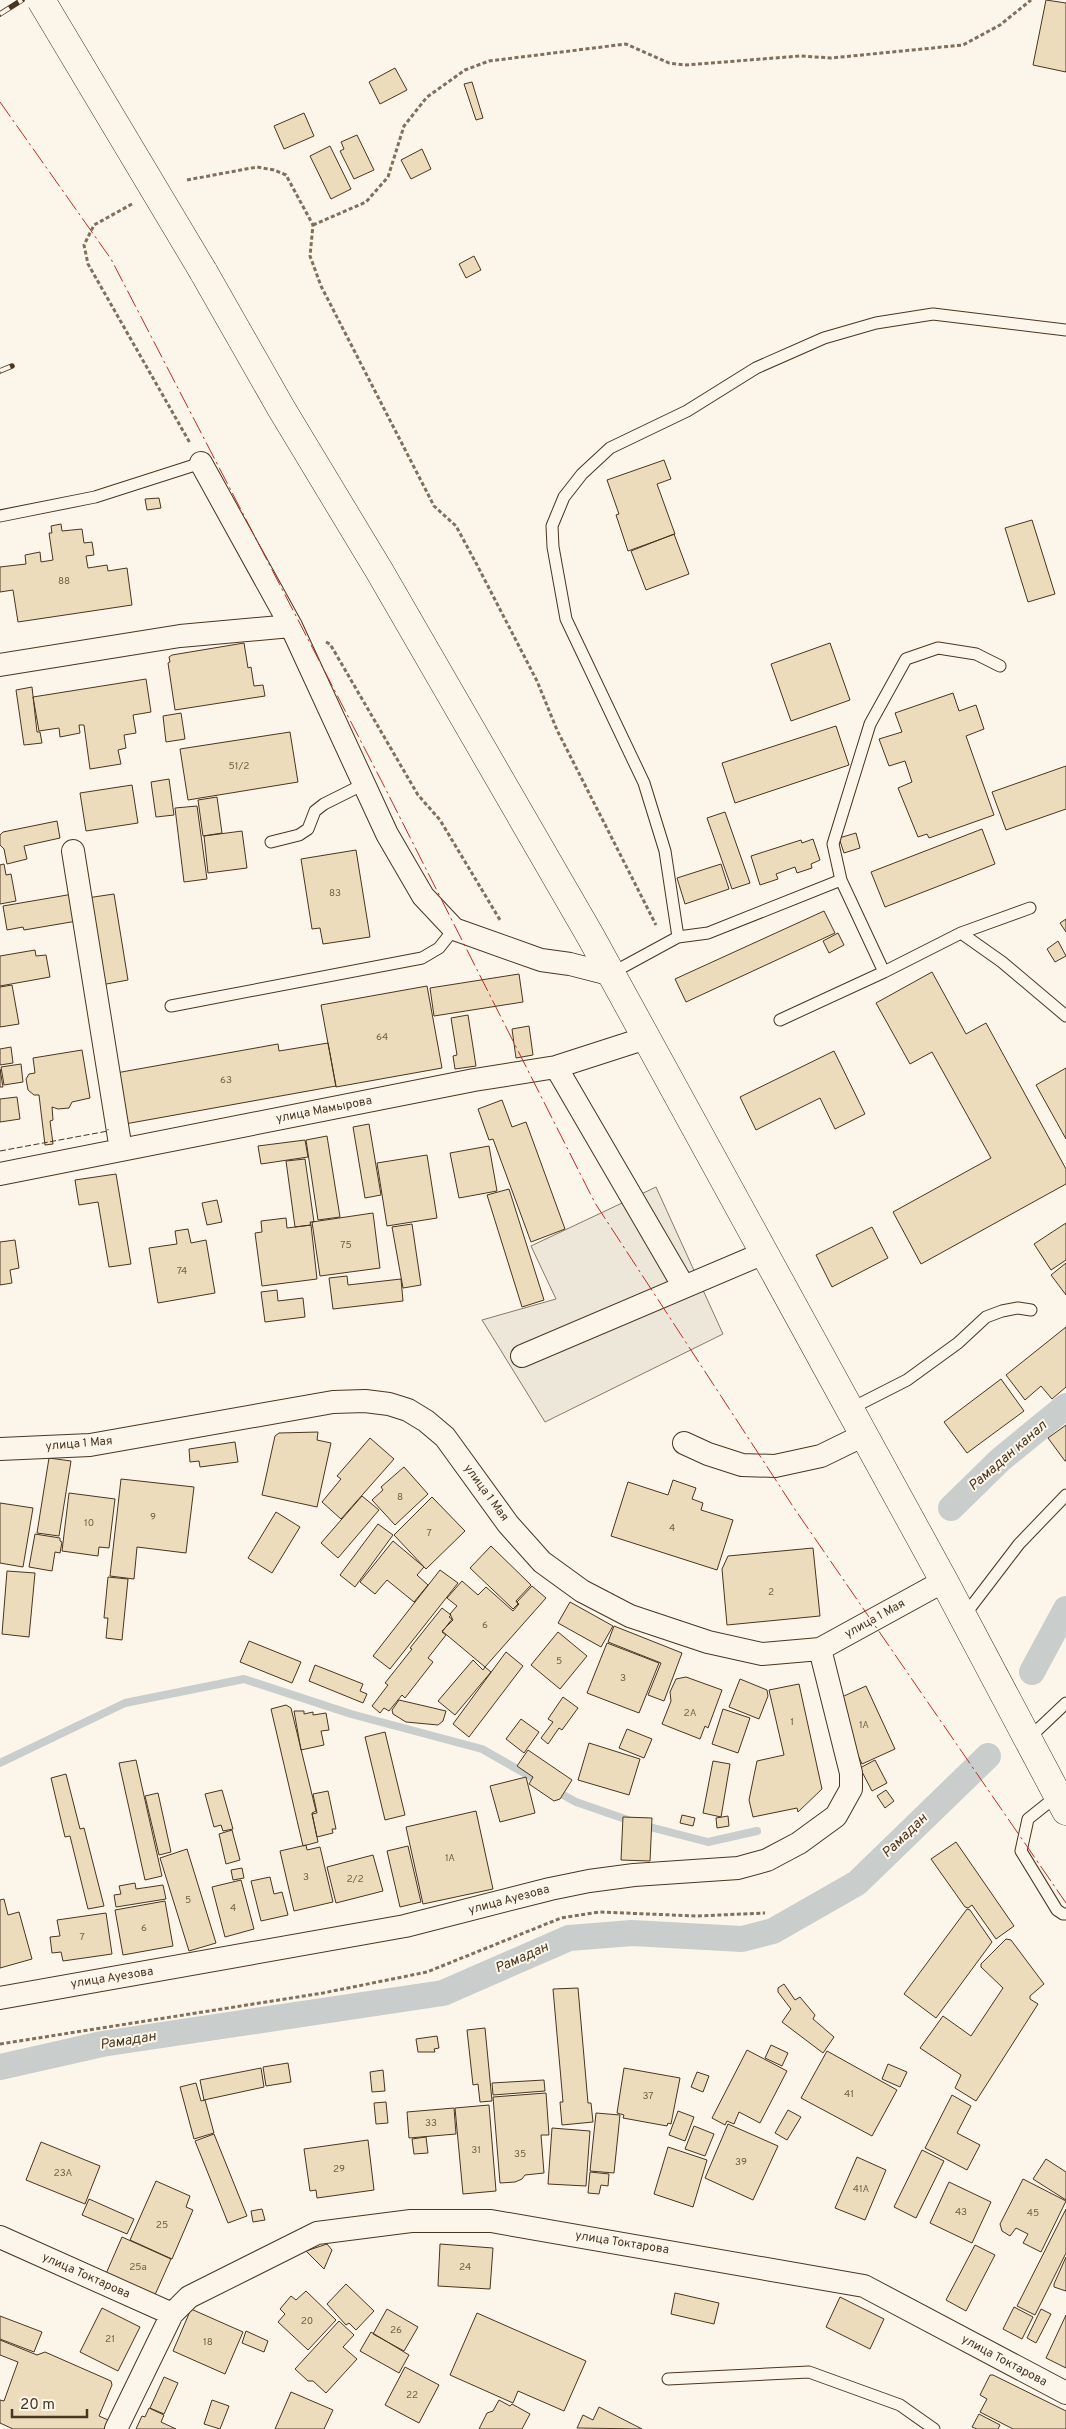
<svg xmlns="http://www.w3.org/2000/svg" width="1066" height="2429" viewBox="0 0 1066 2429" font-family="Overpass,sans-serif">
<rect width="100%" height="100%" fill="#fbf6e9"/>
<!-- parking -->
<path fill="#ede7d9" stroke="#887966" d="M656,1187L723,1334L545,1422L482,1320L556,1299L531,1246Z"/>
<g fill="none" stroke-linecap="round" stroke-linejoin="round">
<!-- stream -->
<path stroke="#c9cecd" stroke-width="8" d="M0,1763L125,1703L244,1679L351,1714L482,1749L540,1782
M554,1790L576,1802L631,1821
M642,1825L708,1842L757,1831"/>
<!-- canal -->
<path stroke="#c9cecd" stroke-width="26" d="M951,1508L1000,1460L1066,1406
M1032,1672L1066,1609
M0,2067L102,2044L443,1993L569,1938L632,1933L742,1939L773,1931L857,1883L988,1756"/>
</g>
<!-- building -->
<path fill="#ecdcbc" stroke="#4a3520" d="M1046,0L1066,3V72L1033,65Z
M395,68L407,90L380,104L369,82Z
M472,82L483,118L476,120L464,84Z
M304,113L314,136L284,149L274,126Z
M357,135L374,170L354,179L340,151L344,149L341,142Z
M330,146L351,189L331,199L310,156Z
M422,149L431,169L411,179L401,160Z
M474,256L481,270L466,278L459,264Z
M664,460L671,479L657,484L675,534L628,551L616,515L619,514L607,480Z
M159,498L161,508L147,510L145,499Z
M1032,520L1055,594L1028,602L1005,528Z
M61,524L62,531L82,529L84,543L92,542L94,555L86,556L88,568L107,565L108,571L127,568L132,605L18,622L13,590L0,592V567L26,564L25,555L40,552L41,562L53,560L49,533H52L51,526Z
M674,534L689,574L646,590L631,551Z
M244,643L248,668L251,667L254,686L263,685L265,696L175,710L168,663L170,662L169,657L172,655Z
M830,643L850,700L791,721L771,664Z
M146,679L151,712L133,715L136,733L124,735L126,748L118,750L121,764L90,769L84,725H79L80,733L60,737L59,728L39,731L33,697Z
M32,687L37,732H40L42,743L24,745L16,690Z
M953,693L959,711L976,705L984,729L966,736L994,815L929,838L927,834L918,837L898,788L912,782L905,761L889,766L879,739L902,732L895,713Z
M181,713L185,739L166,742L163,716Z
M836,726L849,765L735,803L722,763Z
M290,732L298,782L188,800L180,749Z
M1066,766V809L1006,830L992,792Z
M169,779L174,815L156,817L151,782Z
M132,785L138,823L86,831L80,793Z
M217,797L222,833L203,836L198,800Z
M197,806L207,879L184,882L175,808Z
M725,812L750,883L732,889L707,818Z
M57,821L60,838L24,846L27,859L7,864L4,849L0,845V835L3,832Z
M982,829L995,864L885,907L871,872Z
M242,831L247,868L208,873L204,836Z
M856,833L860,848L844,853L839,838Z
M813,839L820,860L811,864L812,868L797,873L795,867L776,874L778,879L760,885L751,856L801,840L802,843Z
M356,850L370,937L323,944L320,928L312,929L301,859Z
M4,864L6,875L11,874L16,901L0,904V865Z
M721,864L729,889L685,904L677,878Z
M73,894L77,921L24,930L23,927L7,930L3,906Z
M114,894L128,980L101,985L87,898Z
M824,911L835,933L686,1002L675,979Z
M1066,919V932L1060,923Z
M838,933L844,945L829,953L823,941Z
M1058,941L1066,956L1055,962L1047,949Z
M35,950L36,956L46,955L50,977L0,986V956Z
M932,972L966,1034L986,1023L1066,1169V1184L921,1264L893,1212L991,1158L932,1052L910,1064L876,1003Z
M519,974L523,1002L434,1016L430,988Z
M12,985L19,1024L0,1027V987Z
M427,986L442,1068L336,1087L321,1005Z
M468,1015L476,1066L455,1069L453,1056L457,1055L451,1018Z
M529,1026L533,1055L516,1058L512,1029Z
M328,1043L336,1086L125,1124L116,1073L278,1044L279,1051Z
M11,1047L13,1063L0,1065V1049Z
M82,1050L90,1098L72,1102L69,1108L58,1109L52,1107L53,1120L50,1121L53,1144L45,1145L39,1095H34L28,1090L26,1079L29,1074L35,1073L33,1058Z
M834,1051L865,1114L835,1129L820,1098L756,1130L740,1097Z
M21,1064L23,1082L4,1085L1,1067Z
M1066,1068V1139L1036,1085Z
M0,1069L3,1087H0Z
M17,1097L20,1119L0,1122V1099Z
M502,1100L512,1127L526,1122L565,1229L531,1242L493,1139L489,1140L478,1109Z
M369,1124L381,1195L365,1198L353,1127Z
M327,1136L340,1217L318,1220L306,1140Z
M305,1140L308,1157L261,1164L258,1146Z
M489,1146L497,1191L459,1198L450,1153Z
M427,1155L437,1218L387,1226L377,1163Z
M305,1159L314,1222H310L311,1225L295,1227L286,1161Z
M116,1174L131,1264L109,1267L98,1202L79,1205L75,1180Z
M509,1189L544,1300L522,1307L487,1195Z
M217,1200L222,1222L207,1225L202,1203Z
M373,1213L380,1268L320,1276L312,1222Z
M286,1218L287,1228L311,1225L317,1279L262,1286L255,1233L262,1232L261,1221Z
M1066,1223V1260L1051,1270L1034,1244Z
M412,1224L421,1285L403,1288L392,1227Z
M872,1227L888,1258L832,1287L816,1255Z
M188,1229L191,1243L206,1240L215,1293L158,1303L149,1248L177,1244L175,1231Z
M15,1240L19,1268L10,1270L12,1283L0,1285V1242Z
M1066,1263V1295L1051,1275Z
M347,1276L348,1285L401,1279L403,1301L333,1309L329,1278Z
M277,1290L278,1301L303,1298L305,1317L265,1322L261,1292Z
M1066,1327V1387L1052,1399L1041,1386L1025,1400L1006,1375Z
M1001,1379L1024,1411L967,1453L944,1422Z
M1066,1425V1461H1065L1048,1438Z
M318,1432L317,1440L331,1443L317,1507L262,1495L275,1436L279,1433Z
M370,1438L394,1459L341,1519L322,1502L341,1479L337,1476Z
M235,1442L238,1462L200,1467L199,1461L190,1462L189,1449Z
M49,1458L71,1461L59,1536L37,1533Z
M404,1467L428,1494L395,1525L372,1500L383,1490L381,1487Z
M121,1479L194,1487L186,1553L137,1547L134,1579L110,1576Z
M673,1480L696,1488L692,1499L703,1503L701,1510L733,1520L717,1570L611,1536L628,1482L668,1495Z
M69,1493L115,1499L109,1548L99,1547L98,1556L62,1551Z
M362,1496L379,1510L338,1558L321,1543Z
M432,1497L465,1531L426,1569L394,1535Z
M0,1503L33,1508L23,1567L0,1563Z
M276,1512L300,1527L272,1573L248,1558Z
M378,1524L393,1535L355,1587L340,1575Z
M35,1534L60,1538V1541L62,1542L60,1553L55,1552L52,1571L29,1567Z
M393,1541L424,1567L417,1575L428,1585L414,1602L387,1580L375,1594L360,1582Z
M491,1546L531,1585L516,1601L518,1604L513,1609L470,1568Z
M813,1548L820,1616L727,1625L722,1569L728,1556Z
M440,1570L458,1583L390,1669L373,1656Z
M7,1571L35,1573L29,1637L2,1634Z
M108,1577L128,1579L122,1640L106,1638L108,1618H104Z
M462,1581L478,1595L486,1587L513,1611L519,1604L517,1602L532,1586L546,1598L485,1667L442,1631L453,1620L450,1614L457,1606L447,1598Z
M570,1602L613,1626L601,1647L558,1623Z
M442,1608L451,1615L449,1617L452,1619L442,1632L446,1635L428,1658L433,1662L405,1698L402,1695L389,1711L384,1708L380,1713L372,1706L388,1685L385,1683L412,1649L410,1648Z
M614,1626L682,1653L664,1701L648,1695L661,1663L608,1642Z
M558,1632L587,1656L560,1689L531,1665Z
M249,1641L301,1662L292,1683L240,1662Z
M607,1643L659,1663L639,1713L587,1693Z
M506,1652L523,1666L469,1737L453,1724Z
M473,1660L483,1670L485,1667L491,1672L455,1715L438,1701Z
M315,1665L363,1684L360,1691L367,1694L363,1703L309,1681Z
M686,1677L722,1690L708,1728L705,1726L700,1739L662,1724L671,1701L670,1692L676,1679Z
M740,1679L767,1690L768,1696L759,1719L729,1707Z
M799,1684L822,1789L798,1812L797,1808L753,1817L749,1800L757,1761L784,1755L769,1690Z
M866,1686L895,1749L862,1764L833,1701Z
M563,1697L578,1708L562,1730L559,1728L548,1744L541,1738L553,1722L548,1719Z
M399,1700L446,1711L443,1721L438,1725L406,1722L393,1714L392,1710Z
M286,1705L291,1708L316,1811L312,1813L318,1842L303,1846L271,1709Z
M723,1709L750,1718L738,1753L712,1744Z
M294,1711H304V1714L313,1712V1715L326,1713L329,1730L321,1731L324,1745L301,1750Z
M521,1719L539,1732L524,1753L506,1739Z
M627,1729L652,1739L644,1758L619,1748Z
M385,1732L405,1815L385,1820L365,1737Z
M589,1743L640,1759L629,1795L578,1780Z
M528,1750L572,1780L560,1799L554,1801L529,1784L533,1777L517,1766Z
M136,1760L162,1876L145,1880L119,1763Z
M875,1760L887,1783L872,1791L860,1768Z
M713,1761L730,1764L721,1817L703,1813Z
M66,1774L80,1829L84,1828L104,1906L88,1909L70,1836L65,1837L51,1778Z
M526,1777L535,1813L500,1822L490,1786Z
M222,1790L233,1829L223,1831L221,1825L214,1827L205,1794Z
M886,1790L894,1801L885,1808L877,1796Z
M328,1791L336,1829H332L333,1833L317,1837L312,1814L317,1813L313,1794Z
M158,1793L171,1852L159,1855L145,1796Z
M476,1811L493,1889L423,1904L406,1827Z
M682,1815L695,1818L693,1826L680,1823Z
M728,1816L729,1826L717,1828L716,1818Z
M623,1817L652,1818L650,1861L621,1860Z
M232,1830L240,1860L226,1864L219,1834Z
M956,1842L1014,1926L996,1939L972,1905L968,1908L965,1907L931,1859Z
M306,1845L307,1850L320,1847L333,1902L294,1911L280,1851Z
M408,1846L421,1902L400,1907L387,1851Z
M187,1849L216,1943L189,1951L160,1858Z
M373,1855L383,1891L336,1903L327,1867Z
M242,1868L244,1878L233,1880L231,1870Z
M270,1877L274,1894L282,1892L288,1915L261,1921L251,1881Z
M241,1880L254,1929L225,1937L212,1887Z
M135,1883L136,1889L163,1885L166,1899L116,1907L114,1895L121,1894L119,1886Z
M4,1899L8,1915L19,1912L32,1959L0,1968V1900Z
M165,1901L173,1946L123,1955L115,1910Z
M967,1909L970,1910L992,1942L936,2018L904,1994Z
M106,1913L112,1954L63,1961L61,1952L52,1953L50,1937L60,1936L57,1920Z
M1006,1939L1011,1940L1044,1984L1030,1996V1999L1038,2004L976,2101L955,2088L961,2075L920,2048L943,2016L971,2036L1003,1988L981,1967V1964Z
M784,1984L795,2000L800,1997L815,2015L813,2019L834,2037L823,2053L782,2022L791,2009L778,1992V1988Z
M578,1988L588,2103H591L593,2122L562,2125L560,2102H563L553,1989Z
M485,2028L492,2101L480,2102L478,2084L473,2085L467,2030Z
M437,2036L439,2048L434,2049L435,2052H418L416,2039Z
M771,2045L788,2053L782,2066L765,2058Z
M747,2050L787,2071L760,2123L739,2112L734,2124L727,2121L725,2125L712,2118Z
M827,2051L897,2090L872,2136L801,2098Z
M288,2063L291,2082L266,2086L263,2067Z
M888,2064L907,2072L900,2087L882,2079Z
M261,2068L264,2087L204,2100L200,2080Z
M624,2068L680,2078L671,2124L668,2123L667,2126L623,2118L624,2115L617,2113Z
M383,2070L385,2091L372,2092L370,2072Z
M697,2072L709,2076L703,2092L691,2087Z
M544,2080L545,2091L493,2095L492,2083Z
M196,2083L201,2101L205,2100L214,2133L194,2139L180,2087Z
M546,2093L549,2135H541L544,2173L525,2175L522,2179L515,2182L500,2183L493,2097Z
M952,2095L971,2106L957,2133L980,2145L967,2170L925,2148Z
M386,2102L388,2123L376,2124L374,2103Z
M489,2105L496,2191L463,2194L455,2108Z
M454,2108L456,2134L409,2138L407,2112Z
M788,2110L801,2117L787,2140L775,2133Z
M678,2111L694,2117L685,2141L669,2135Z
M596,2113L620,2115L614,2173L590,2171Z
M728,2124L778,2146L753,2200L705,2178Z
M694,2126L714,2134L705,2156L685,2149Z
M552,2128L590,2131L586,2186L548,2184Z
M214,2134L247,2216L228,2223L195,2141Z
M426,2137L428,2153L414,2154L412,2139Z
M368,2140L374,2190L317,2198L316,2190L310,2191L304,2149Z
M41,2142L100,2166L85,2204L26,2180Z
M668,2147L707,2160L693,2207L654,2194Z
M922,2150L944,2161L916,2218L894,2207Z
M857,2157L886,2170L865,2220L835,2208Z
M1046,2159L1066,2172V2200L1033,2179Z
M590,2172L609,2174L608,2186L601,2185L599,2194L588,2193Z
M1023,2179L1066,2201L1041,2252L1023,2243L1028,2234L1016,2228L1010,2236L1002,2231L1000,2224Z
M156,2181L190,2196L186,2207L193,2210L172,2259L130,2240Z
M949,2182L991,2202L972,2243L930,2223Z
M89,2199L134,2219L127,2234L82,2215Z
M262,2209L265,2220L253,2222L251,2211Z
M1066,2209V2253L1035,2315L1017,2306Z
M122,2237L171,2259L154,2297L105,2276Z
M327,2244L332,2250L324,2269L306,2251Z
M440,2244L493,2248L490,2289L438,2286Z
M975,2245L995,2255L966,2311L946,2300Z
M1066,2257V2291L1054,2287V2284Z
M346,2284L374,2311L356,2330L349,2323L346,2325L327,2304Z
M306,2291L336,2320L308,2350L278,2322L285,2314L280,2309L291,2296L296,2300Z
M675,2293L719,2303L714,2324L671,2314Z
M840,2297L884,2319L870,2349L826,2327Z
M1014,2307L1033,2317L1022,2339L1003,2329Z
M102,2308L140,2327L118,2371L80,2352Z
M191,2309L243,2332L225,2374L173,2351Z
M387,2309L418,2327L404,2351L373,2334Z
M1041,2309L1051,2314L1036,2343L1027,2338Z
M477,2313L586,2361L564,2411L518,2391L513,2403L450,2375Z
M1066,2315V2368L1046,2358Z
M0,2316L42,2332L34,2352L0,2339Z
M339,2321L354,2335L343,2347L357,2359L326,2393L313,2381H308L295,2369Z
M246,2331L268,2341L264,2352L242,2343Z
M371,2332L409,2355L399,2373L360,2351Z
M0,2340L37,2355L45,2352L111,2381L112,2385L99,2416L108,2420L104,2429H13L0,2423V2400L4,2401L18,2362L0,2355Z
M405,2367L439,2385L419,2423L385,2405Z
M990,2375H993L1066,2411V2429H1013L980,2412L987,2399L980,2395Z
M164,2377L178,2383L164,2414L150,2408Z
M291,2392L333,2410L324,2429H275Z
M212,2400L229,2406L220,2429L204,2424Z
M499,2400L510,2406L512,2404L530,2414L522,2429H479L487,2413L493,2411Z
M599,2407L642,2429L577,2428L583,2415L593,2420Z
M149,2408L164,2415L161,2422L176,2429H136L142,2416L145,2417Z
M979,2414L1000,2425L998,2429H977L972,2427Z"/>
<g fill="none" stroke-linecap="round" stroke-linejoin="round">
<!-- lane casing -->
<g stroke="#4a3520" stroke-width="13">
<path id="lane" d="M0,516L95,497L201,463
M271,842L299,835L308,829L315,811L324,804L364,784
M961,933L1002,962L1066,1016
M678,937L665,851L644,783L566,619L553,547L552,526L564,497L582,474L610,448L687,411L756,368L824,338L876,323L933,314L1066,330
M884,972L841,880L833,844L870,724L906,659L938,648L976,654L1000,666
M610,974L678,937L708,933L841,880
M171,1006L422,958L439,948L454,929
M780,1020L884,972L961,933L1030,908
M850,1409L907,1380L958,1343L986,1317L1002,1311L1018,1308L1031,1310
M964,1616L1019,1544L1066,1495
M1028,1739L1066,1703
M1058,1795L1028,1819L1021,1851L1057,1910L1063,1914H1066
M668,2379L809,2372L900,2405L934,2429"/>
</g>
<!-- street casing -->
<g stroke="#4a3520" stroke-width="24">
<path id="street" d="M201,463L291,626L387,834L423,896L454,929L541,960L570,964L609,974
M0,665L180,636L291,626
M73,851L121,1150
M556,1067L684,1287
M0,1174L474,1080L556,1067L646,1038
M522,1356L764,1253
M684,1443L708,1454L742,1465L775,1466L821,1456L864,1435
M0,1449L90,1445L333,1402L365,1401L389,1404L408,1410L426,1421L445,1437L508,1524L542,1562L582,1591L630,1616L708,1642L762,1654L820,1649L944,1581
M0,1998L405,1926L550,1889L589,1881L634,1875L738,1868L767,1860L799,1843L836,1816L851,1789V1773L820,1649
M0,2237L172,2314
M116,2429L172,2314L189,2297L317,2233L411,2221H491L864,2286L1066,2393"/>
</g>
<!-- highway casing -->
<g stroke="#4a3520" stroke-width="29">
<path id="highway" d="M203,271L281,408L380,572L591,937L944,1581L1066,1811"/>
</g>
<!-- path -->
<path stroke="#7f6f5c" stroke-width="3" stroke-dasharray="4 2.5" stroke-linecap="butt" d="M187,180L257,167L274,170L286,175L313,225L310,256L321,286L434,506L456,526L476,563L537,681L557,730L656,925
M132,204L94,225L84,245L88,264L190,443
M313,225L366,202L388,177L404,126L427,97L465,70L489,61L626,44L669,63L685,65L800,56L831,58L963,45L1000,25L1031,0
M326,642L330,644L418,795L440,820L500,920
M0,2044L323,1993L427,1972L561,1918L599,1912L697,1916L765,1913"/>
<!-- lane -->
<use href="#lane" stroke="#fbf6e9" stroke-width="11"/>
<!-- street -->
<use href="#street" stroke="#fbf6e9" stroke-width="22"/>
<!-- highway -->
<use href="#highway" stroke="#fbf6e9" stroke-width="28"/>
<!-- rail casing -->
<g stroke="#4a3520" stroke-width="5.5">
<path id="rail" d="M0,14L22,0
M0,371L12,366"/>
</g>
<!-- rail -->
<use href="#rail" stroke="#fbf6e9" stroke-width="4" stroke-dasharray="11" stroke-linecap="butt"/>
<!-- highway-bridge casing -->
<g stroke="#4a3520" stroke-width="29" stroke-linecap="butt">
<path id="highway-bridge" d="M41,0L203,271"/>
</g>
<!-- highway-bridge -->
<use href="#highway-bridge" stroke="#fbf6e9" stroke-width="28"/>
<!-- fence -->
<path stroke="#4a3520" stroke-width="1" stroke-dasharray="6 2.5" stroke-linecap="butt" d="M0,1151L108,1131V1129"/>
<!-- power -->
<path stroke="#c62828" stroke-width="1" stroke-dasharray="18 4 2.5 4" stroke-linecap="butt" d="M0,102L111,259L381,780L595,1203L794,1508L1066,1903"/>
</g>
<g text-anchor="middle" dominant-baseline="central" stroke-width="4" stroke-linejoin="round" paint-order="stroke">
<!-- number labels -->
<g font-size="10" fill="#725f47">
<text x="64" y="581">88</text>
<text x="239" y="766">51/2</text>
<text x="335" y="893">83</text>
<text x="382" y="1037">64</text>
<text x="226" y="1080">63</text>
<text x="346" y="1245">75</text>
<text x="182" y="1271">74</text>
<text x="400" y="1497">8</text>
<text x="153" y="1517">9</text>
<text x="89" y="1523">10</text>
<text x="672" y="1528">4</text>
<text x="429" y="1533">7</text>
<text x="771" y="1592">2</text>
<text x="485" y="1625">6</text>
<text x="559" y="1661">5</text>
<text x="623" y="1678">3</text>
<text x="690" y="1713">2А</text>
<text x="792" y="1722">1</text>
<text x="864" y="1725">1А</text>
<text x="450" y="1858">1А</text>
<text x="306" y="1877">3</text>
<text x="355" y="1879">2/2</text>
<text x="188" y="1900">5</text>
<text x="233" y="1908">4</text>
<text x="144" y="1928">6</text>
<text x="82" y="1937">7</text>
<text x="849" y="2094">41</text>
<text x="648" y="2096">37</text>
<text x="431" y="2123">33</text>
<text x="476" y="2150">31</text>
<text x="520" y="2154">35</text>
<text x="741" y="2162">39</text>
<text x="339" y="2169">29</text>
<text x="63" y="2173">23А</text>
<text x="861" y="2189">41А</text>
<text x="961" y="2212">43</text>
<text x="1033" y="2213">45</text>
<text x="162" y="2225">25</text>
<text x="138" y="2267">25а</text>
<text x="465" y="2267">24</text>
<text x="307" y="2321">20</text>
<text x="396" y="2330">26</text>
<text x="110" y="2339">21</text>
<text x="208" y="2342">18</text>
<text x="412" y="2395">22</text>
</g>
<!-- street labels -->
<g font-size="12" fill="#4a3520" stroke="#fbf6e9">
<text transform="translate(324 1110) rotate(-11)">улица Мамырова</text>
<text transform="translate(79 1444) rotate(-5)">улица 1 Мая</text>
<text transform="translate(486 1493) rotate(54)">улица 1 Мая</text>
<text transform="translate(875 1619) rotate(-29)">улица 1 Мая</text>
<text transform="translate(509 1900) rotate(-15)">улица Ауезова</text>
<text transform="translate(112 1978) rotate(-9)">улица Ауезова</text>
<text transform="translate(622 2243) rotate(9)">улица Токтарова</text>
<text transform="translate(86 2276) rotate(24)">улица Токтарова</text>
<text transform="translate(1004 2361) rotate(28)">улица Токтарова</text>
</g>
<!-- water labels -->
<g font-size="14" font-style="italic" fill="#4a3520" stroke="#fbf6e9">
<text transform="translate(1008 1456) rotate(-41)">Рамадан канал</text>
<text transform="translate(905 1836) rotate(-44)">Рамадан</text>
<text transform="translate(522 1958) rotate(-24)">Рамадан</text>
<text transform="translate(128 2041) rotate(-9)">Рамадан</text>
</g>
</g>
<!-- scale -->
<path d="M12 2409v8h75v-8" fill="none" stroke="#4a3520" stroke-width="2.5"/>
<text x="20" y="2409" font-size="15" fill="#4a3520" stroke="#fbf6e9" stroke-width="4" paint-order="stroke">20 m</text>
</svg>
